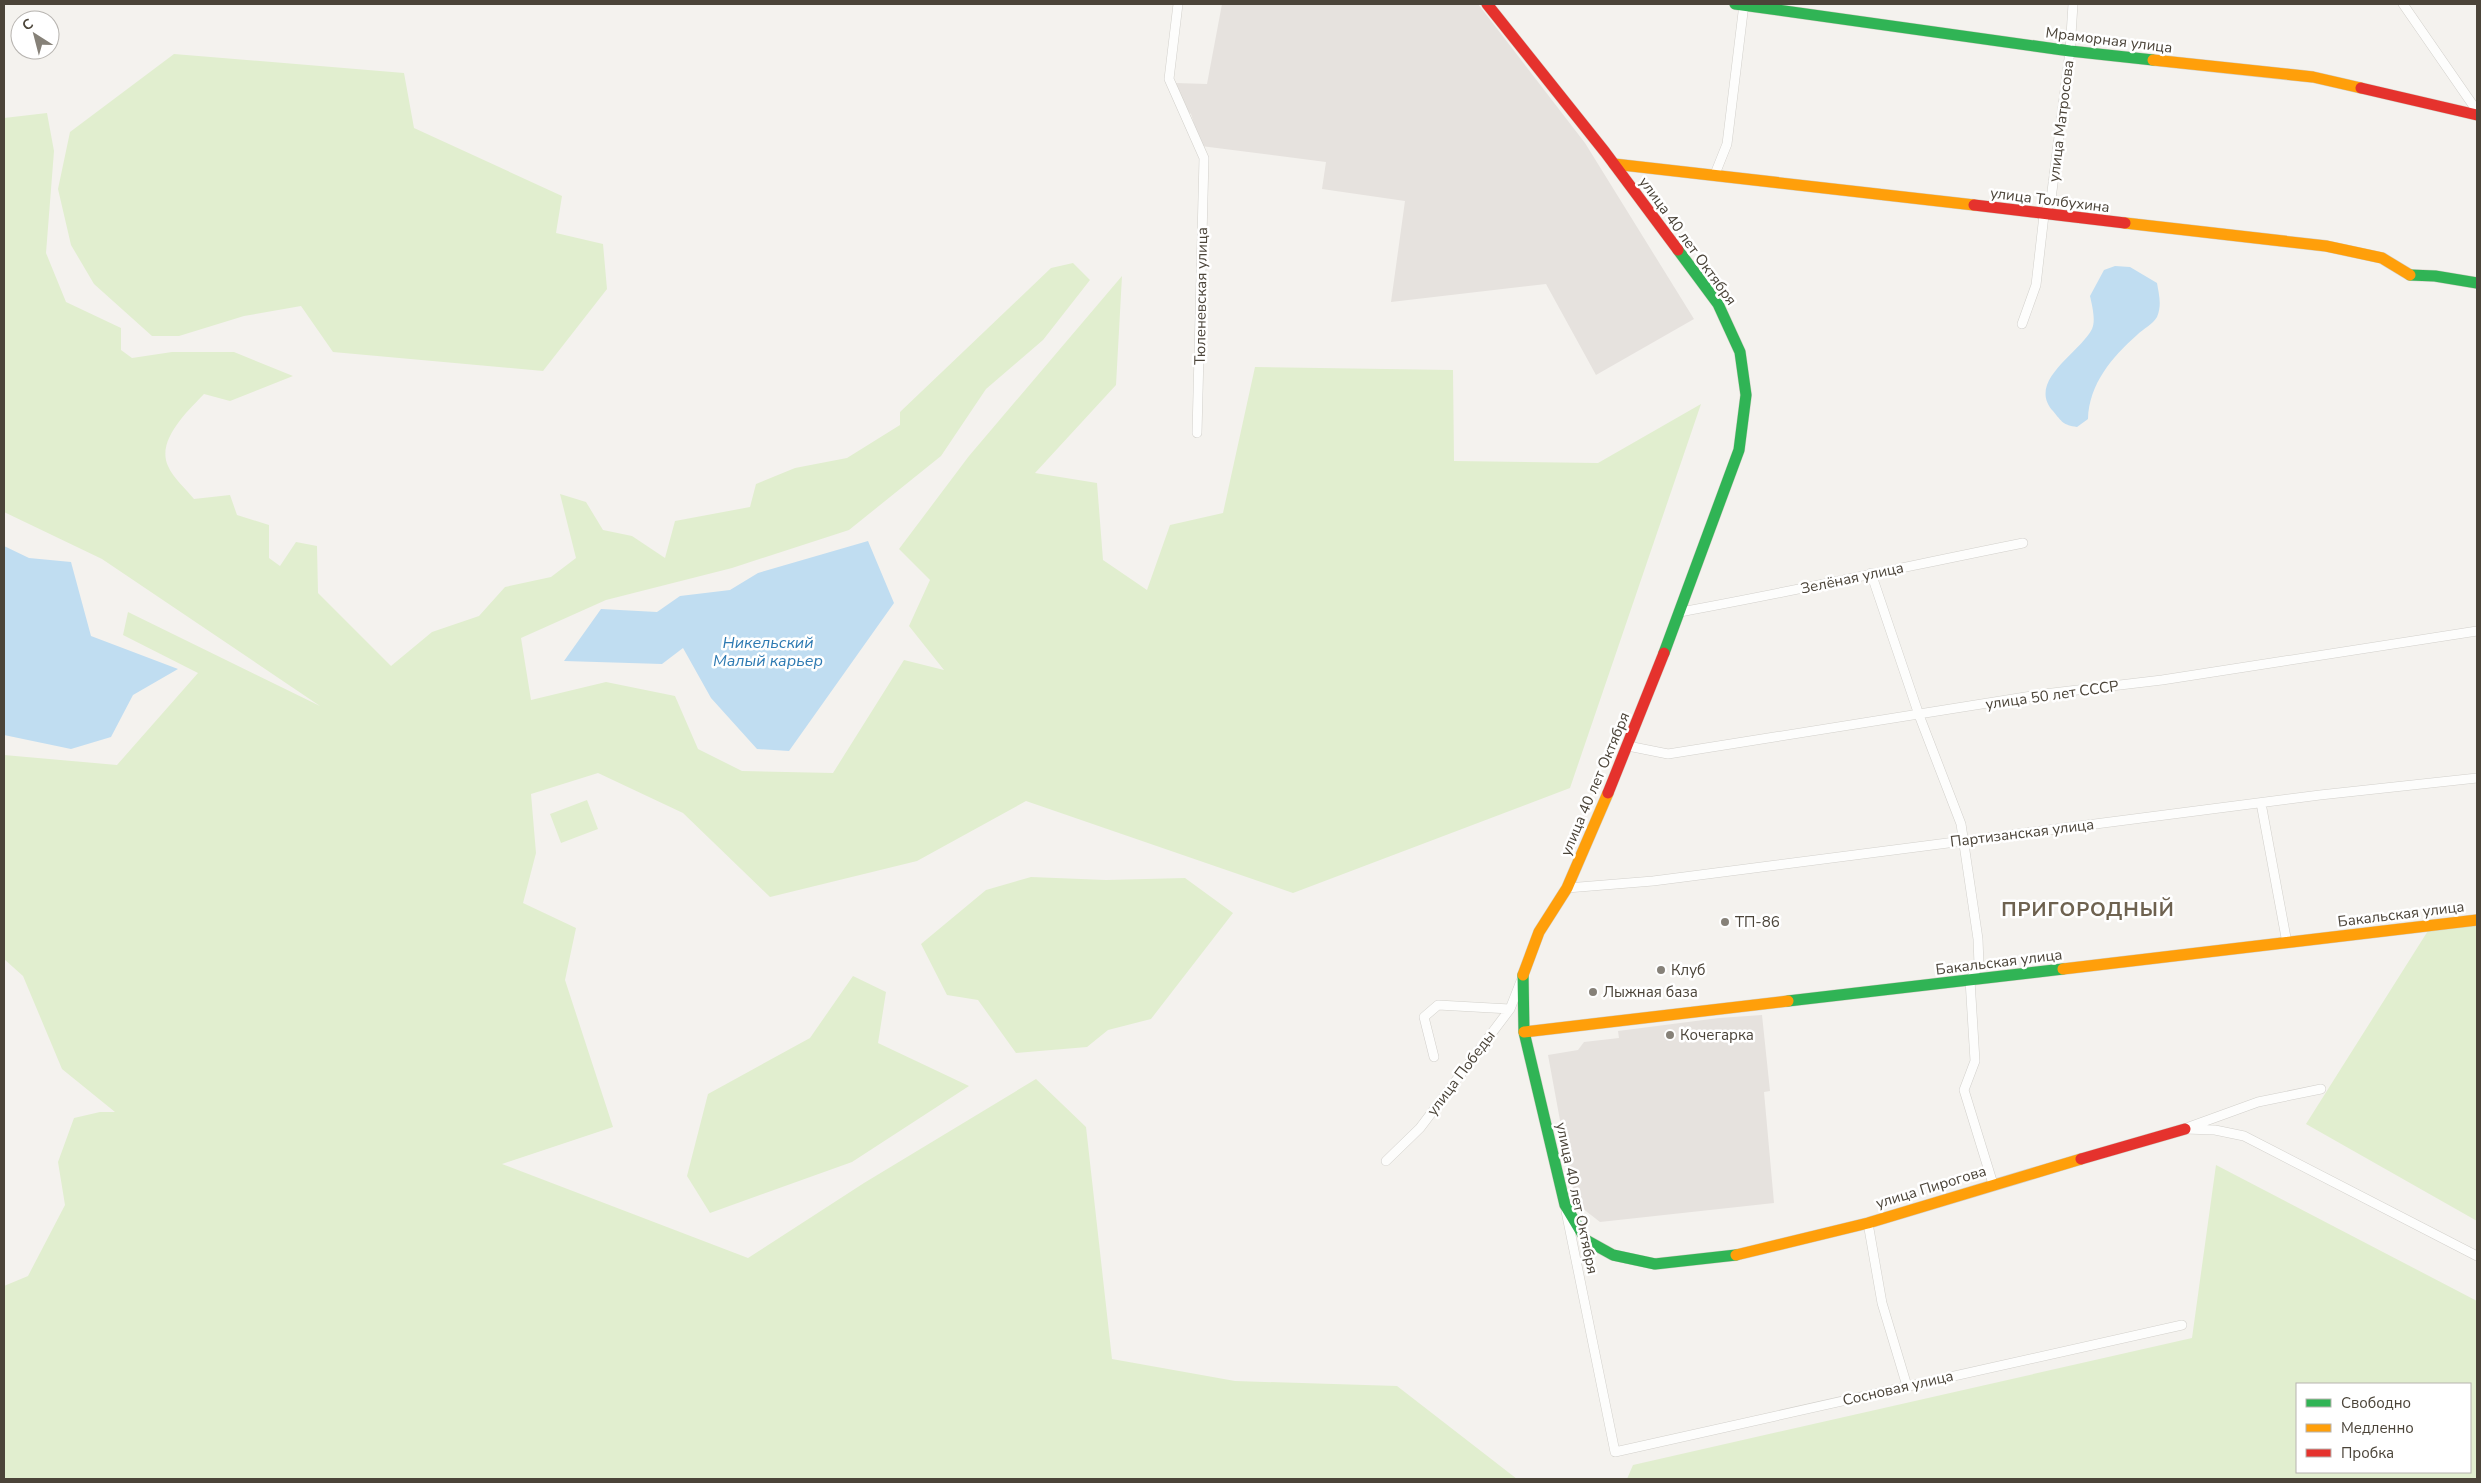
<svg xmlns="http://www.w3.org/2000/svg" width="2481" height="1483" viewBox="0 0 2481 1483" font-family="'Nunito Sans',sans-serif">
<rect width="100%" height="100%" fill="#f4f2ee"/>
<!-- industrial -->
<path fill="#e6e2de" d="M1222,4H1478L1585,143L1694,319L1596,375L1546,284L1391,302L1405,201L1322,189L1326,162L1201,146L1191,114L1174,101L1176,83L1207,84Z
M1762,1015L1770,1091L1764,1092L1774,1203L1600,1222L1582,1208L1576,1201L1570,1175L1548,1055L1578,1050L1584,1042L1619,1038L1618,1031L1719,1018Z"/>
<!-- green -->
<path fill="#e1eecf" fill-rule="evenodd" d="M174,54L404,73L414,128L562,196L556,233L603,244L607,289L543,371L333,352L301,306L244,316L179,336H152L94,284L71,245L58,189L70,132Z
M47,113L54,151L46,253L66,302L121,328V350L132,358L172,352H234L293,376L230,401L204,394C188,411 156,440 168,466C173,478 186,489 194,499L230,495L237,515L269,525V558L280,566L296,542L317,546L318,593L391,666L432,632L479,616L505,587L551,577L576,558L560,494L586,502L603,530L632,536L665,558L675,521L750,507L756,484L795,468L847,458L900,425V412L1051,268L1073,263L1090,280L1043,340L986,389L941,456L849,530L732,568L606,600L521,638L531,700L606,682L675,696L698,749L742,771L833,773L904,660L944,670L909,626L930,580L899,549L969,456L1122,276L1116,385L1035,473L1097,483L1103,560L1147,590L1170,525L1223,513L1255,367L1453,370L1454,461L1598,463L1701,404L1570,788L1293,893L1026,801L917,861L770,897L683,813L598,773L531,794L536,853L523,903L576,928L565,980L613,1127L502,1164L748,1258L864,1183L1036,1079L1086,1127L1112,1359L1235,1381L1397,1386L1517,1479H4V1286L28,1276L65,1205L58,1162L74,1118L100,1112H115L62,1069L23,976L4,959V755L117,765L198,673L123,635L128,612L320,706L102,559L4,512V118Z
M587,800L598,829L561,843L550,814Z
M1031,877L1106,880L1185,878L1233,913L1151,1019L1108,1030L1087,1047L1016,1053L978,1000L947,995L921,944L986,890Z
M2477,921V1221L2306,1124L2431,926Z
M853,976L886,992L878,1043L969,1086L852,1162L710,1213L687,1176L708,1094L810,1038Z
M2216,1165L2477,1301V1479H1627L1633,1465L2192,1338ZM2470,1384V1472H2297V1384Z"/>
<!-- water -->
<path fill="#c0ddf1" d="M2115,266L2130,267L2157,283C2159,295 2162,305 2157,317C2153,324 2143,329 2137,335C2112,357 2089,384 2088,419L2077,427C2063,425 2062,422 2053,411C2026,381 2080,353 2092,329C2096,320 2092,305 2090,296L2104,270Z
M868,541L894,603L789,751L757,749L711,698L683,648L662,664L564,661L601,609L657,612L680,596L730,590L758,573Z
M4,546L29,558L71,562L91,636L178,669L133,695L111,737L71,749L4,735Z"/>
<g fill="none" stroke-linecap="round" stroke-linejoin="round">
<!-- street casing -->
<g stroke="#d2d0cb" stroke-width="10">
<path id="street" d="M1178,4L1169,79L1204,158L1197,433
M2403,4L2477,111
M1715,174L1727,144L1744,4
M2022,324L2036,285L2044,215L2051,199L2070,51L2073,4
M1871,573L1919,715L1961,824L1978,939L1979,965L1970,980L1975,1061L1964,1090L1993,1184
M1680,612C1795,591 1909,566 2023,543
M1628,746L1668,754L2044,694L2162,680L2477,631
M2261,803L2287,943
M1567,888L1653,881L2320,795L2477,778
M1434,1057L1424,1017L1438,1005L1510,1009
M2189,1127L2258,1102L2321,1089
M2185,1129L2215,1130L2244,1136L2477,1256
M1386,1161L1420,1128L1510,1009L1521,981
M1566,1211L1615,1452L2182,1325
M1868,1223L1882,1303L1907,1386"/>
</g>
<!-- fast casing -->
<g stroke="#d3cfc5" stroke-width="12">
<path id="fast" d="M1735,4L2070,51L2153,60
M2410,275L2435,276L2477,283
M1664,653L1739,450L1746,395L1740,352L1718,304L1678,250
M1523,975L1524,1032L1565,1205L1586,1240L1613,1255L1655,1264L1736,1255
M1788,1001L2063,969"/>
</g>
<!-- slow casing -->
<g stroke="#d3cfc5" stroke-width="12">
<path id="slow" d="M2153,60L2313,77L2361,88
M1614,164L1974,205
M2125,223L2326,246L2382,258L2410,275
M2063,969L2477,920
M1523,975L1539,932L1567,888L1608,793
M1524,1032L1788,1001
M1736,1255L1868,1223L2081,1159"/>
</g>
<!-- jam casing -->
<g stroke="#d3cfc5" stroke-width="12">
<path id="jam" d="M1487,4L1605,152L1678,250
M2361,88L2477,115
M1974,205L2125,223
M1608,793L1664,653
M2081,1159L2185,1129"/>
</g>
<!-- street -->
<use href="#street" stroke="#fdfdfc" stroke-width="9"/>
<!-- fast -->
<use href="#fast" stroke="#30b455" stroke-width="11"/>
<!-- slow -->
<use href="#slow" stroke="#ff9f0a" stroke-width="11"/>
<!-- jam -->
<use href="#jam" stroke="#e5322d" stroke-width="11"/>
</g>
<!-- markers -->
<g fill="#868178" stroke="#fff" stroke-width="2">
<circle cx="1725" cy="922" r="5"/>
<circle cx="1661" cy="970" r="5"/>
<circle cx="1593" cy="992" r="5"/>
<circle cx="1670" cy="1035" r="5"/>
</g>
<g text-anchor="middle" dominant-baseline="central" stroke-width="5" stroke-linejoin="round" paint-order="stroke">
<!-- street labels -->
<g font-size="15" fill="#4b4439" stroke="#fff">
<text transform="translate(2109 40) rotate(7)">Мраморная улица</text>
<text transform="translate(2061 121) rotate(-83)">улица Матросова</text>
<text transform="translate(2050 200) rotate(7)">улица Толбухина</text>
<text transform="translate(1688 241) rotate(54)">улица 40 лет Октября</text>
<text transform="translate(1201 296) rotate(-89)">Тюленевская улица</text>
<text transform="translate(1852 578) rotate(-12)">Зелёная улица</text>
<text transform="translate(2052 695) rotate(-8)">улица 50 лет СССР</text>
<text transform="translate(1595 784) rotate(-67)">улица 40 лет Октября</text>
<text transform="translate(2022 833) rotate(-7)">Партизанская улица</text>
<text transform="translate(2401 914) rotate(-7)">Бакальская улица</text>
<text transform="translate(1999 962) rotate(-7)">Бакальская улица</text>
<text transform="translate(1461 1073) rotate(-53)">улица Победы</text>
<text transform="translate(1931 1187) rotate(-17)">улица Пирогова</text>
<text transform="translate(1577 1198) rotate(78)">улица 40 лет Октября</text>
<text transform="translate(1898 1388) rotate(-13)">Сосновая улица</text>
</g>
<!-- poi labels -->
<g font-size="15" fill="#4b4439" stroke="#fff" text-anchor="start">
<text x="1735" y="922">ТП-86</text>
<text x="1671" y="970">Клуб</text>
<text x="1603" y="992">Лыжная база</text>
<text x="1680" y="1035">Кочегарка</text>
</g>
<!-- water labels -->
<g font-size="16" font-style="italic" fill="#2e7ab2" stroke="#fff">
<text x="768" y="643">Никельский<tspan x="768" dy="18">Малый карьер</tspan></text>
</g>
<!-- district labels -->
<g font-size="20" font-weight="bold" letter-spacing="1" fill="#6e6250" stroke="#fff">
<text x="2088" y="909">ПРИГОРОДНЫЙ</text>
</g>
</g>
<!-- border -->
<rect width="2481" height="1483" fill="none" stroke="#4b4439" stroke-width="10"/>
<!-- legend -->
<rect x="2296" y="1383" width="175" height="90" fill="#ffffff" stroke="#b7b4b0"/>
<rect x="2306" y="1399" width="25" height="8" fill="#30b455" stroke="#b7b4b0"/>
<text x="2341" y="1408" font-size="15" fill="#4b4439">Свободно</text>
<rect x="2306" y="1424" width="25" height="8" fill="#ff9f0a" stroke="#b7b4b0"/>
<text x="2341" y="1433" font-size="15" fill="#4b4439">Медленно</text>
<rect x="2306" y="1449" width="25" height="8" fill="#e5322d" stroke="#b7b4b0"/>
<text x="2341" y="1458" font-size="15" fill="#4b4439">Пробка</text>
<!-- north arrow -->
<g transform="translate(35 35) rotate(324)"><circle r="24" fill="#ffffff" stroke="#b7b4b0"/>
<path d="M0-4L9 19L0 12L-9 19Z" fill="#868178"/>
<text y="-8" font-size="14" font-weight="bold" text-anchor="middle" fill="#4b4439">С</text>
</g>
</svg>
